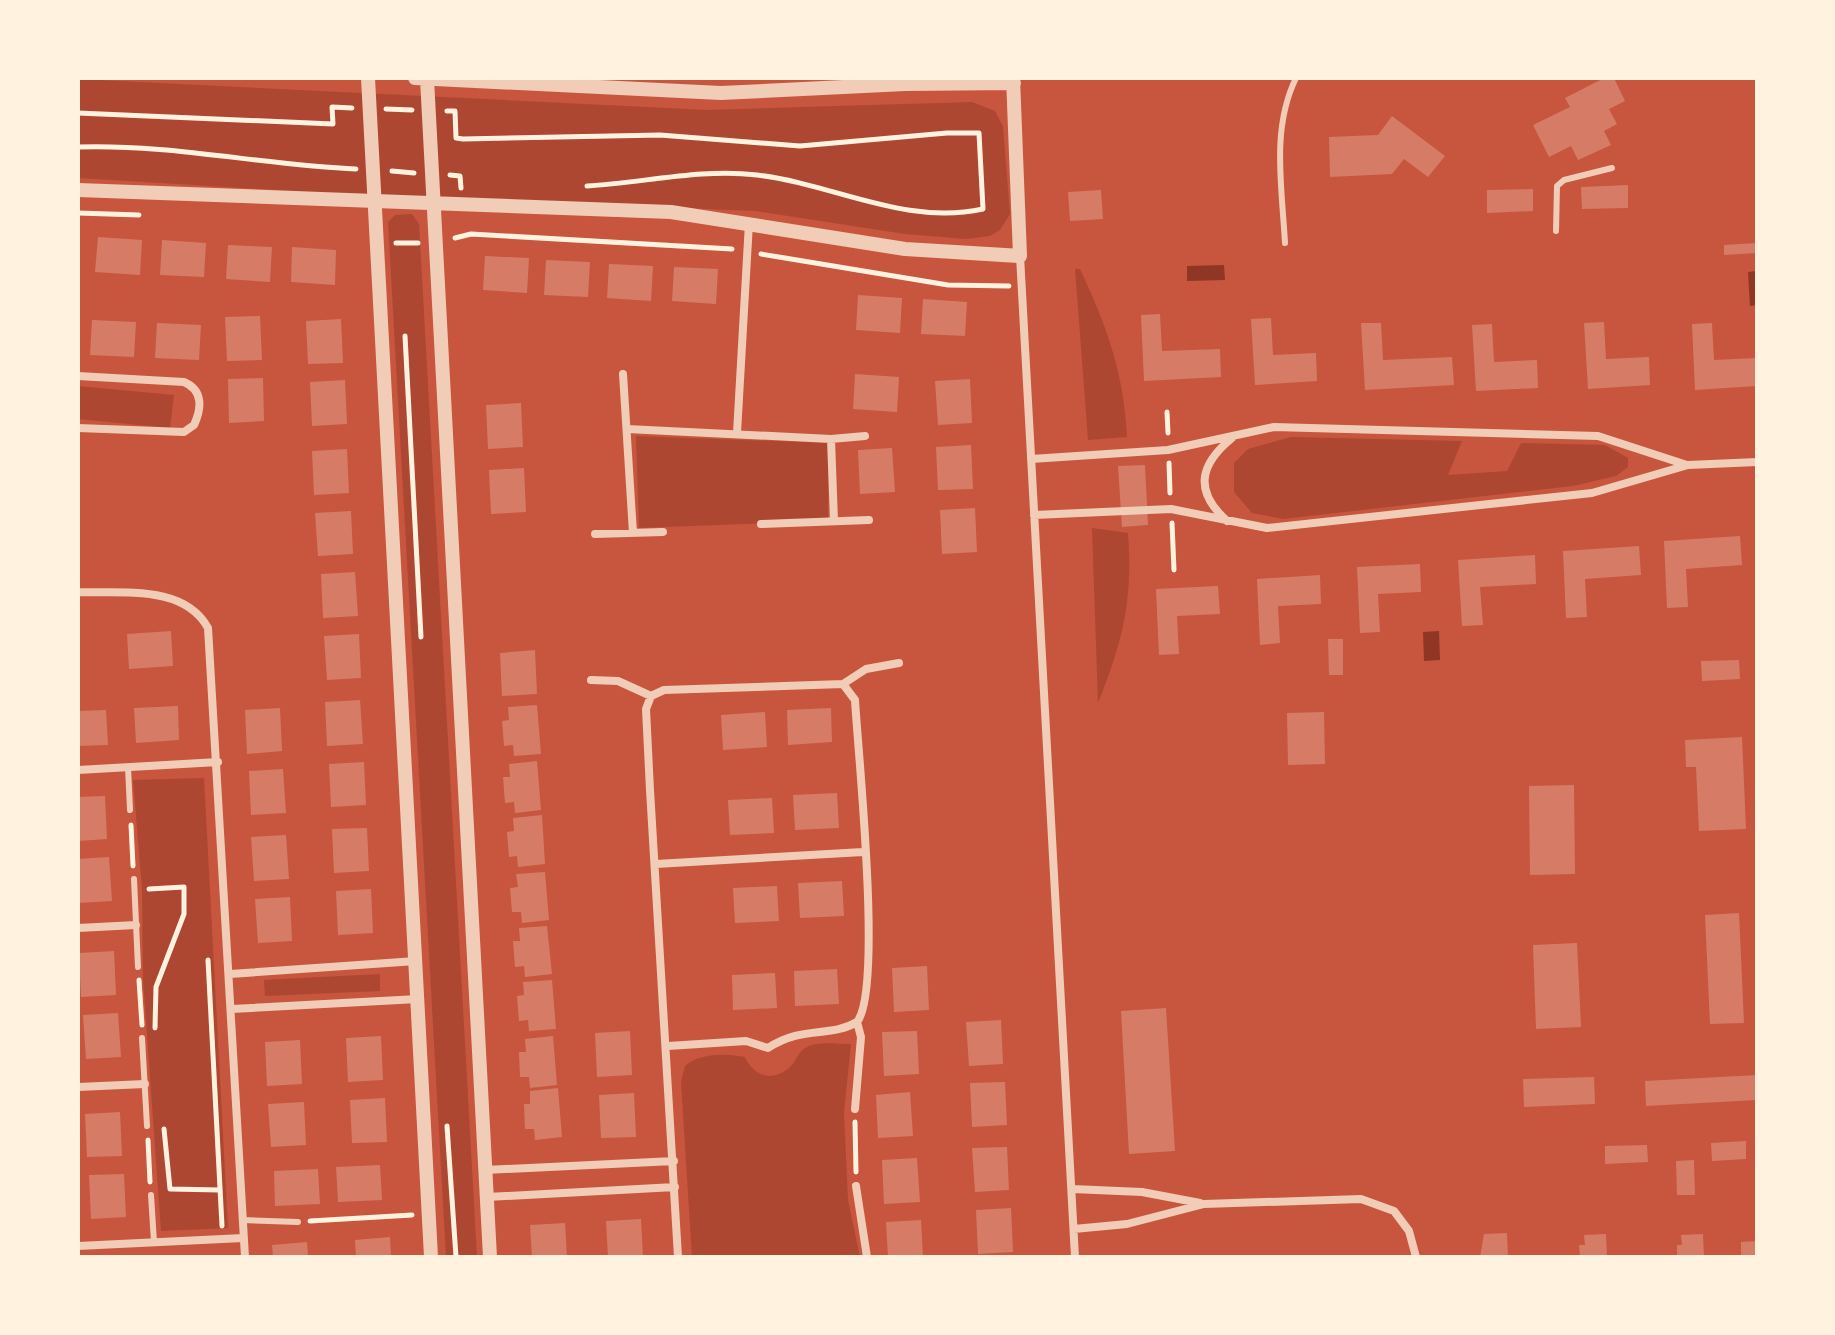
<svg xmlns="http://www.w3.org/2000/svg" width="1835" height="1335" viewBox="0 0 1835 1335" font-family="Georgia,serif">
<rect width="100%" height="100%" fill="#c8553d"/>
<!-- green -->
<path fill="#ae4732" d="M78,79L707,110L972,102L995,111L1003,126L1010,214L1000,230L990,236L966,239L905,234L755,211L346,194L78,178Z
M412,214L419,224L477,1257H446L388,222L395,215Z
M1075,269H1080C1107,327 1124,373 1127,437L1088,440Z
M78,386L174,395L170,428L78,419Z
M636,436L829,443L828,521L639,528Z
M1291,437L1462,441L1448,475L1507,471L1521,443L1605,445L1628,458V467L1616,476L1573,486L1283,519L1252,513L1234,492V463L1248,449Z
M1092,528L1128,533C1133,600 1123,641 1098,703Z
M204,778L228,1228L161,1231L143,979L142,889L133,780Z
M380,974V991L265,996L264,980Z
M851,1044L844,1112L848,1200L860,1257H692L681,1082L685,1066C698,1053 728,1053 745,1057C754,1077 773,1083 791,1066C797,1060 798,1051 807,1047C818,1041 838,1044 851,1044Z"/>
<!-- water -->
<path fill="#8f3625" d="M1224,265L1225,280L1187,281V266Z
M1757,271V305L1750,306L1748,272Z
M1439,631L1440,660L1424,661L1423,632Z"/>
<!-- building -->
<path fill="#d67c66" d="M1604,78H1614L1625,101L1609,109L1617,124L1604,131L1611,145L1578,160L1571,146L1549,157L1533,125L1570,107L1565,98Z
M1392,116L1445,156L1428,177L1404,159L1392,174L1330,177L1329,137L1378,135Z
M1628,185V208L1582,209L1581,187Z
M1533,189V211L1487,213V190Z
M1101,190L1103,219L1070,221L1068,192Z
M98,237L142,240L140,275L95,272Z
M162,240L206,243L204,277L160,275Z
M1757,243V253L1724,255V245Z
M228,245L272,247L270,282L226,279Z
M292,247L336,250L335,285L291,282Z
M485,256L529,258L527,293L483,290Z
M546,260L590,262L588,297L544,295Z
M609,264L653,266L651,301L607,298Z
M674,267L718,269L716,304L672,301Z
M858,295L902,298L900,333L856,330Z
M923,299L967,302L965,336L921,334Z
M1160,314L1162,351L1220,349L1221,377L1144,381L1141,315Z
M260,316L262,360L227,361L225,317Z
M1271,318L1273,355L1316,353L1317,381L1255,385L1251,319Z
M341,319L343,363L308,364L306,321Z
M92,320L136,322L134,357L90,355Z
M1604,322L1606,359L1649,357L1650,385L1588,389L1584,323Z
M157,323L201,325L199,360L155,358Z
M1361,323H1381L1383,360L1452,357L1454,385L1365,390Z
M1712,323L1714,360L1757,358V386L1695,390L1692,324Z
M1492,324L1494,362L1537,360L1538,388L1476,391L1472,325Z
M855,374L899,377L897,412L853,409Z
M263,378L264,421L229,423L228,379Z
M970,379L972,423L938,425L935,381Z
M345,380L347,424L312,426L310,382Z
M521,403L523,447L488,449L486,405Z
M971,445L973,489L938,490L936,447Z
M892,448L895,492L860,494L858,450Z
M347,449L349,493L314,495L312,451Z
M1145,465L1148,525L1122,527L1118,466Z
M524,468L526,512L491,514L489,470Z
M975,508L977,552L942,554L940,510Z
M351,511L353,554L318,556L315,513Z
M1740,536L1742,565L1686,569L1688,607L1667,608L1664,541Z
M1639,546L1641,575L1585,579L1587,617L1566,618L1563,551Z
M1535,555L1536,584L1480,587L1483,625L1462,626L1458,560Z
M1420,564L1421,592L1378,594L1380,632L1360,633L1357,567Z
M355,572L358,616L323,618L321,574Z
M1320,575L1321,604L1278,606L1280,643L1260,645L1257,579Z
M1218,586L1220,614L1177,616L1179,654L1159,655L1156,589Z
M171,631L173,666L129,669L127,634Z
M359,634L361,678L327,680L324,636Z
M1328,639H1343V675H1329Z
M535,650L537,694L502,696L500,653Z
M1739,660L1740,679L1702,681L1701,661Z
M360,700L363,744L327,746L325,702Z
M537,705L541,754L514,756L513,745L504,746L502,721L509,720L508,707Z
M178,706L179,740L136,743L134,708Z
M280,708L282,751L247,754L245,710Z
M831,708L832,742L788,745L787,710Z
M106,710L108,745L78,746V711Z
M765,712L767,747L723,750L721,715Z
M1324,712L1325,764L1288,765L1287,713Z
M1742,737L1746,829L1699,831L1696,767H1686L1685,740Z
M537,761L541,810L515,813L514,802L505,803L503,777H510L509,764Z
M364,762L366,805L331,807L329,764Z
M283,769L286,813L251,815L249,771Z
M1574,785L1575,874L1530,875L1529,786Z
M837,793L839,828L795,830L793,795Z
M105,796L107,839L78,841V797Z
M772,798L774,833L730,835L728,800Z
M542,815L545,864L518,867L517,856L509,857L507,832L514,831L513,818Z
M367,828L369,871L334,873L332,829Z
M286,835L289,879L254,881L251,837Z
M109,857L112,901L78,903V859Z
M545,872L549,920L522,923L521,912H512L510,888L518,887L516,874Z
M842,881L844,916L800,918L798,883Z
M777,886L779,921L735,923L733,888Z
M371,889L373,933L338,935L336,891Z
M290,897L292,941L258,943L255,899Z
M1739,913L1744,1023L1710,1024L1705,915Z
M547,926L552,974L525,977L524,966L515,967L513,941H520L519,928Z
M1577,943L1581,1027L1536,1029L1533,945Z
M114,951L116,995L81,997L79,953Z
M927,966L929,1010L894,1012L892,968Z
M837,969L839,1004L795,1006L794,971Z
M775,973L777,1008L733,1010L732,975Z
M552,980L556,1029L529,1031L528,1020L519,1021L517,996L524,995L523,982Z
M1166,1008L1175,1151L1129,1154L1121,1011Z
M118,1013L121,1057L86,1059L83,1015Z
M1001,1020L1003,1064L969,1066L966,1022Z
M630,1031L632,1075L597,1077L595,1033Z
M917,1031L919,1074L884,1076L882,1032Z
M381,1036L383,1080L348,1082L346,1038Z
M553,1036L557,1085L530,1088L529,1077H520L519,1052H526L525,1039Z
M300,1040L302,1084L267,1086L265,1042Z
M1757,1075V1100L1646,1106L1645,1081Z
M1594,1077L1595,1104L1524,1107L1523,1079Z
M1005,1082L1007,1125L972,1127L970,1083Z
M558,1088L562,1137L535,1140L534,1129H525L524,1104H530V1091Z
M910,1092L913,1136L878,1138L876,1095Z
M634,1093L636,1137L601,1138L599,1095Z
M385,1098L387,1142L352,1143L350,1100Z
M304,1102L306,1145L271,1147L268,1104Z
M120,1112L122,1156L87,1157L85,1114Z
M1746,1141V1159L1712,1161L1711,1143Z
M1647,1145L1648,1162L1605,1164V1146Z
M1007,1147L1009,1190L975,1192L972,1148Z
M917,1158L920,1202L884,1204L882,1160Z
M1694,1160L1695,1195H1677L1676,1161Z
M380,1165L382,1200L338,1202L336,1167Z
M318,1169L320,1204L275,1206L274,1171Z
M124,1174L126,1217L91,1219L89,1175Z
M1011,1208L1013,1252L978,1254L976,1210Z
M641,1219L643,1257H608L606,1221Z
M921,1220L923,1257H888L886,1222Z
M565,1223L567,1257H532L530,1225Z
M1507,1233L1508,1257H1480L1484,1234Z
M1606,1234L1607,1257H1580L1579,1245H1585L1584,1235Z
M1703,1234L1704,1257H1677V1245H1682L1681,1235Z
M390,1237L391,1257H356L355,1240Z
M1757,1241V1257H1741V1242Z
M307,1242L308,1257H273L272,1245Z"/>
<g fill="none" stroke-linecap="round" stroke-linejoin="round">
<!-- path -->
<path stroke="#fff3e0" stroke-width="5" d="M386,109L412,110
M447,111H455L456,138L463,139L660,135L800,146L947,133H979L983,209C904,226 834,184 757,175C701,168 643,183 587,186
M78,113L333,124L332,107L352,108
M78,147C172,144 262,165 356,169
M392,171L414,173
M450,175L460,176L461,188
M78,213L139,215
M455,238L471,234L732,249
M396,243H418
M761,254L948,285L1009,286
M405,336L421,637
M1167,412L1168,433
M1169,463L1170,493
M1172,523L1174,570
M131,825L133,866
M149,889L184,887V914L156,987L155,1028
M208,960L222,1226
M139,980L142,1025
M855,1122L856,1172
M447,1126L456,1257
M164,1129L170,1189L220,1190
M148,1140L150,1182
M310,1221L412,1215"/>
<!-- service -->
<path stroke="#f1ccb7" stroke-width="6" d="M1556,231L1557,186L1564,180L1612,168
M1285,243C1282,187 1271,129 1296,78
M128,767L130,810
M134,879L138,967
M142,1038L147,1126
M151,1195L154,1242
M242,1220L298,1222"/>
<!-- minor -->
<path stroke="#f1ccb7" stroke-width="8" d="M1020,256L1075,1257
M623,374L633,533
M78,376L184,382C203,390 202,408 194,425L184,432L78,428
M627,429L831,439L865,436
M737,433L749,223
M831,439L834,521
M1031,459L1168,450L1274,427L1598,436L1687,465
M1034,515L1171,509L1267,528L1592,493L1688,465L1757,462
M1227,521C1194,491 1199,465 1232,438
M761,524L869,520
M595,534L663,532
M78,592C122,594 184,584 208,628L245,1257
M591,680L618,681L651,696
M843,684L855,700C858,753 883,990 857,1022L861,1037L855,1109
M843,684L866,669L899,663
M651,696L646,709L650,790L678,1257
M651,696L664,690L843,684
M78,770L218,762
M656,864L863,852
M78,928L136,925
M230,974L416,961
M232,1009L418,999
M668,1046L746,1041L768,1048C803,1025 830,1038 857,1022
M78,1087L145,1084
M485,1170L674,1161
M856,1186L867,1257
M1072,1189L1142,1192L1200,1203
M487,1197L675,1187
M1074,1229L1127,1224L1204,1204L1361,1199L1394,1211L1409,1231L1416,1257
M78,1246L243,1238"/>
<!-- tertiary -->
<path stroke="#f1ccb7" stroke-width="14" d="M368,78L431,1257
M415,78L721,93L905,84L1014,83
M427,79L490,1257
M78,190L671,212L905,249L1020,256L1013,78"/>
</g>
<!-- border -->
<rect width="1835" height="1335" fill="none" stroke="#fff3e0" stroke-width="160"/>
</svg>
